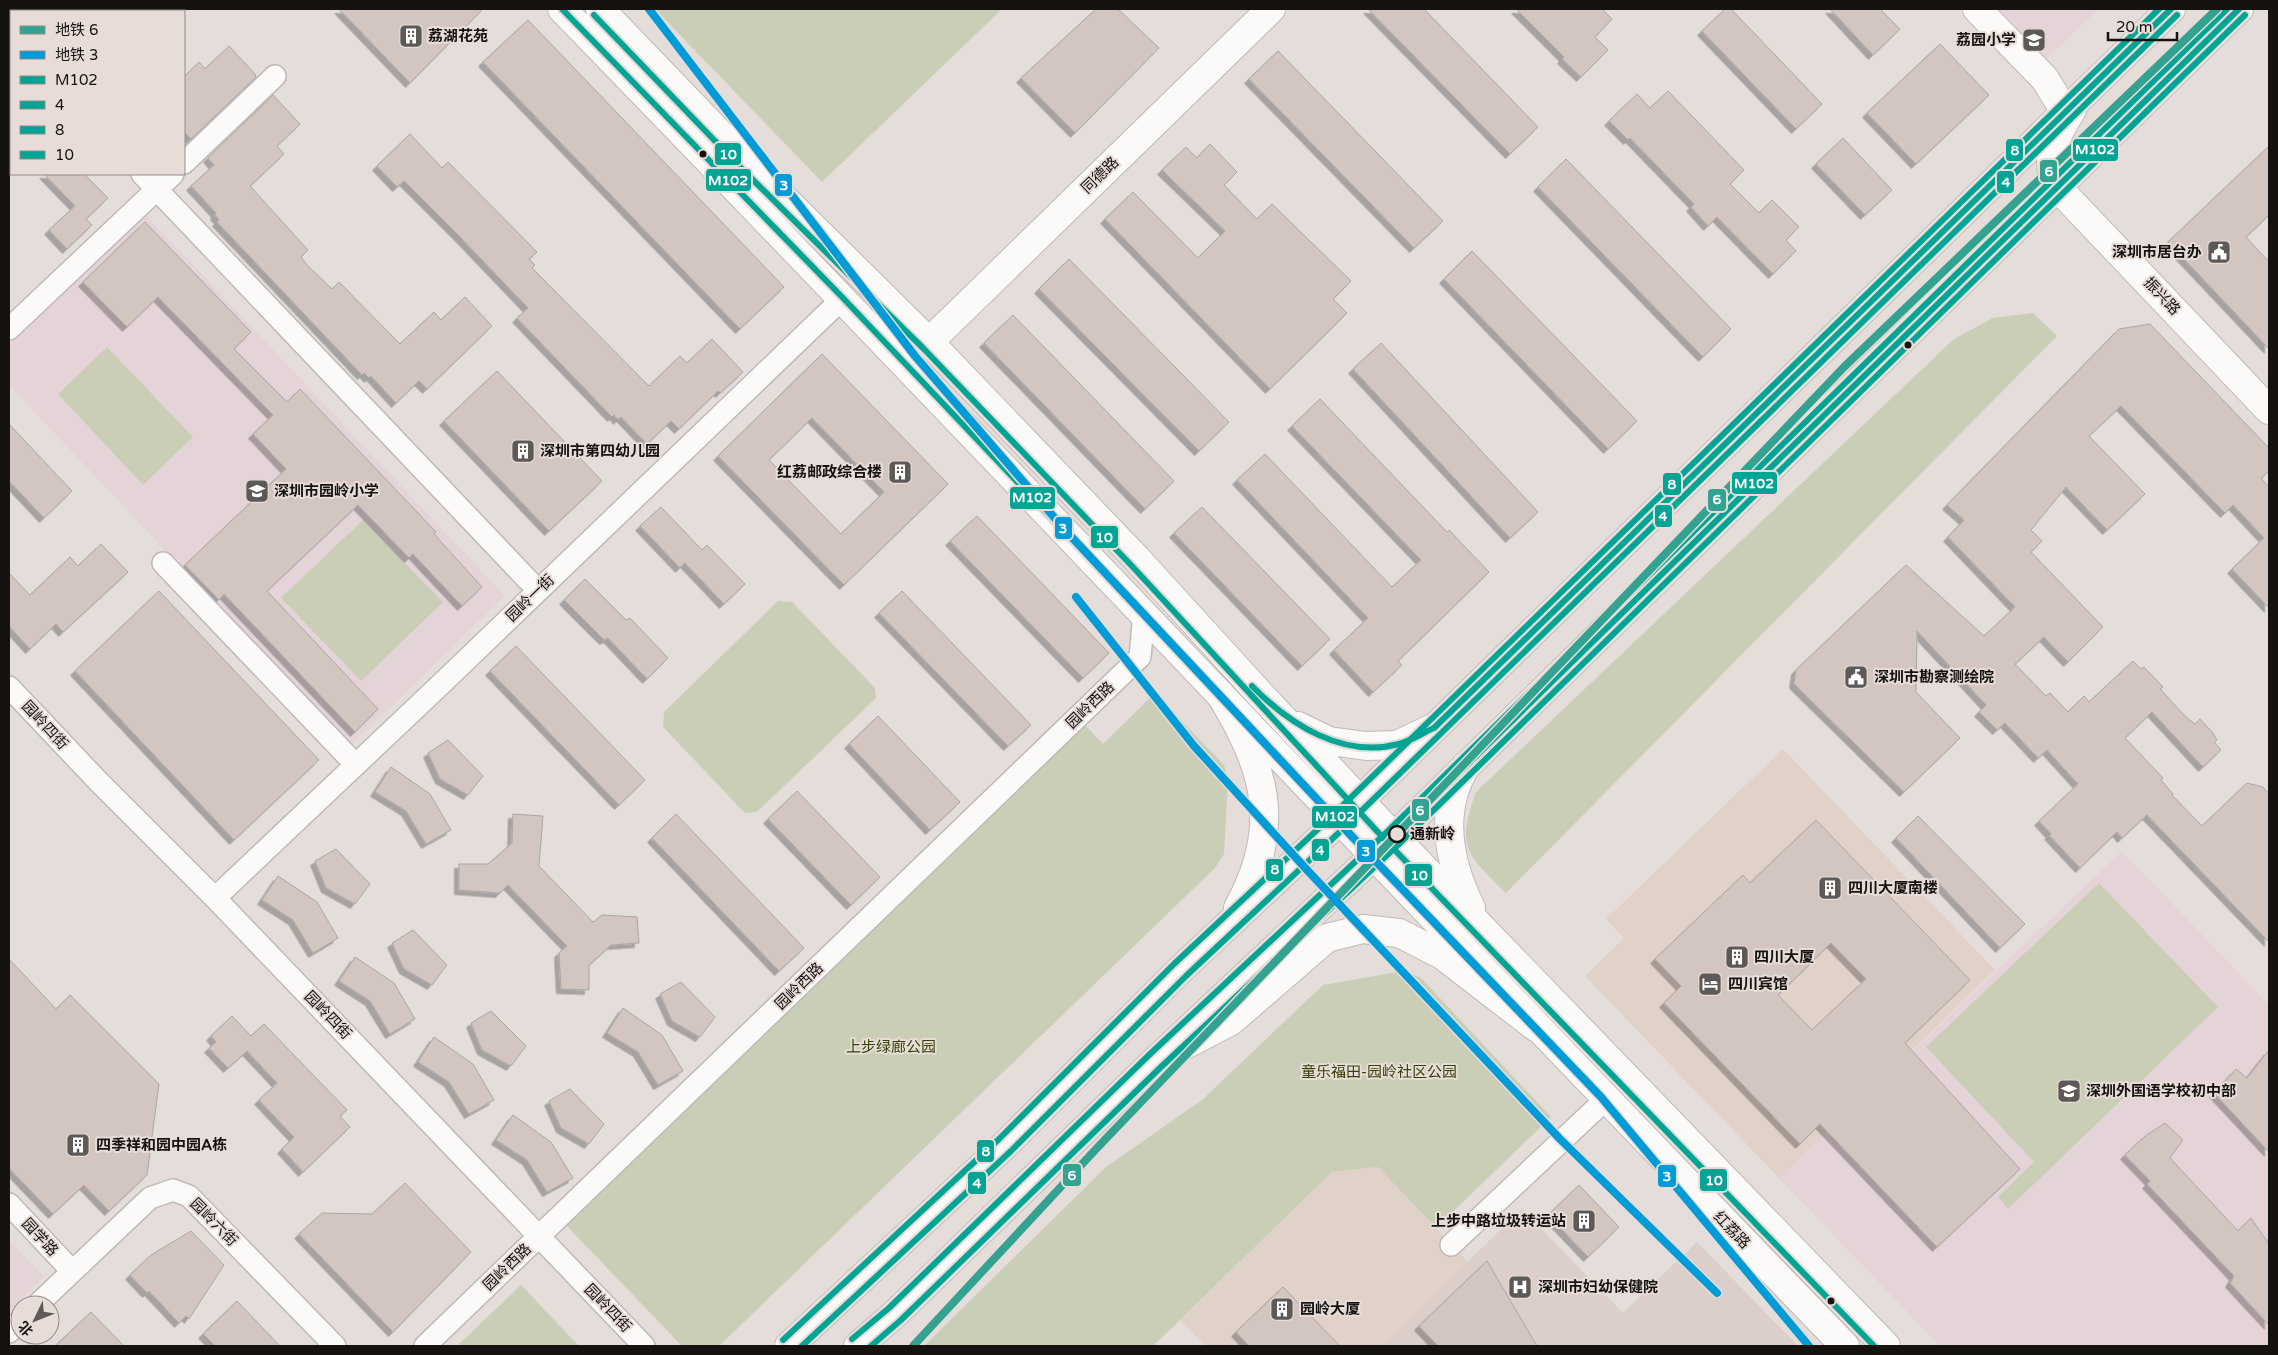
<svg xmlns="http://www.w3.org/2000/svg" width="2278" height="1355" viewBox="0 0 2278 1355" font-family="'Varela Round','Noto Sans SC',sans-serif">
<defs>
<filter id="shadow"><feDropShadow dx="-4.5" dy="4.5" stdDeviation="0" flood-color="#0004"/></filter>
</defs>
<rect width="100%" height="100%" fill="#e4ddda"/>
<!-- commercial -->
<path fill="#e1d2c9" d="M1783,749L1995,970L1779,1178L1585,976L1624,938L1606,919Z
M1378,1167L1468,1262L1386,1341L1384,1346H1205L1180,1320L1332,1172Z"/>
<!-- built -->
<path fill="#dccec9" d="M1522,1209L1623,1313L1697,1242L1798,1346H1384L1386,1341Z"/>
<!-- education -->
<path fill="#e5d4d7" d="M1971,9H2099L2032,72Z
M146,215L505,596L350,746L9,385V344Z
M2122,851L2269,1005V1346H1940L1779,1178Z
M9,1240L44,1277L9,1311Z"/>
<!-- green -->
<path fill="#caceb6" d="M655,9H1002L822,182Z
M2033,313L2057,336L1506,893C1466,853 1456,848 1476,792L1954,339L1993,318Z
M107,347L193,437L143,485L58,394Z
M363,520L443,602L361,681L281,598Z
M778,601L792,602L875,688L876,698L757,812L745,813L663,727L664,712Z
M1155,693L1224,765L1228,779L1224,854L1215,868L719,1346H682L566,1225L1085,725L1103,744Z
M2099,883L2218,1007L2008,1209L1998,1197L2034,1162L1926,1047Z
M1403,971L1421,978L1551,1117L1436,1228L1378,1167L1332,1172L1153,1346H924L1106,1167L1202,1100L1323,985Z
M521,1285L579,1346H457Z"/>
<!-- building -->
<path fill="#d3c5bf" stroke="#aba6a4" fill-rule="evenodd" filter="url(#shadow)" d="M339,9H483L410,83Z
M1096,9H1118L1159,48L1075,133L1021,78Z
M1368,9H1424L1538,127L1510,154Z
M1516,9H1602L1612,19L1595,37L1608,50L1581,77L1562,59L1564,57Z
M1725,9H1731L1822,104L1796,129L1702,31Z
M1830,9H1880L1900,29L1873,55Z
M528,20L784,287L740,329L483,62Z
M1940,44L1989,95L1916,164L1867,113Z
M229,46L255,74L256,77L191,139L184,132V77L199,62L205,69Z
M1278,51L1443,221L1414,248L1249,79Z
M1668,91L1744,170L1730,184L1759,213L1772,200L1799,227L1786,240L1796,251L1773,274L1717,217L1708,226L1691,207L1694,204L1630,138L1628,140L1609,121L1637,94L1650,108Z
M273,95L300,124L277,146L284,154L250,186L308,250L301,257L307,265L332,289L339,282L400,344L434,312L441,320L465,297L492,326L427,389L419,381L396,403L371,376L369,378L364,373L362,375L217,222L219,220L215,215L216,213L191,186L214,165L208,158Z
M410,134L442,168L448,162L537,252L529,259L535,265L532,268L649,386L680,356L687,363L712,339L743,372L720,393L718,391L679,429L671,421L647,444L621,417L618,420L614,415L612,417L517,318L528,308L463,240L404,181L397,187L377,166Z
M1843,138L1892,190L1865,215L1816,164Z
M1210,144L1237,172L1224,185L1257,219L1272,204L1351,281L1333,299L1347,313L1270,389L1105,219L1133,192L1198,258L1225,231L1162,170L1186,147L1197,158Z
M2269,146V215L2246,237L2269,262V349L2168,242Z
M1566,159L1731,329L1703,357L1538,187Z
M44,174H84L108,198L86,219L92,225L67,249L49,230L75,206Z
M145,222L251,332L234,349L287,402L300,389L436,532L434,534L482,587L462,606L413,554L409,558L358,505L267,591L378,709L355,732L224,594L219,600L185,565L286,469L253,434L273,415L158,297L127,327L83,282Z
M1472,251L1637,421L1608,449L1444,279Z
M1069,259L1229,422L1199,451L1039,289Z
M1013,315L1174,481L1145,509L984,343Z
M2150,324L2269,448V471L2261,478L2269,487V608L2232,569L2264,538L2233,505L2225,513L2121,406L2089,436L2145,494L2107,530L2066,487L2031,530L2042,541L2031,552L2103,627L2068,662L2044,637L2015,664L2046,696L2050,693L2068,712L2084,696L2089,702L2133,661L2141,669L2144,667L2163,687L2160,689L2186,717L2195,724L2200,719L2213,733L2217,740L2214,742L2221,750L2203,767L2152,712L2125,738L2163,778L2161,780L2173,794L2172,795L2202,826L2247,783L2263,787L2269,794V942L2147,815L2122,838L2117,832L2080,868L2049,835L2051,834L2039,821L2078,784L2047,750L2038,758L2005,723L1997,730L1979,712L1986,705L1917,631L1916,692L1960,738L1904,792L1794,684L1796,670L1906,565L1984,636L2015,607L1948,537L1964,520L1947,505L2119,329Z
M1381,343L1538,512L1510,538L1353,369Z
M822,354L948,484L844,585L718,456ZM812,418L884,492L841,534L769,460Z
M497,371L602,481L549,531L444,421Z
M1320,399L1447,532L1449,530L1489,572L1398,661L1402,665L1373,692L1334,650L1368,618L1237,480L1265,454L1392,587L1421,560L1292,426Z
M9,424L72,491L44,518L9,481Z
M661,507L702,550L707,545L745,584L724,604L685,563L680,568L640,526Z
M1202,507L1330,639L1302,666L1174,533Z
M977,516L1109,653L1083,678L950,541Z
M101,544L128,572L63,632L56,624L30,649L9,626V573L30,595L70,557L78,566Z
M585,579L626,620L630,618L668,658L647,679L608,638L604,640L564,600Z
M159,591L319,760L234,840L75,671Z
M902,591L1031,725L1008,746L879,613Z
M516,646L645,780L619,805L490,671Z
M878,716L960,802L930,830L849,744Z
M448,740L483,776L468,795L440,779L428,753Z
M391,767L430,794L451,830L426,844L406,811L375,792Z
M797,791L880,877L851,905L768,819Z
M513,814L543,816L539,866L593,922L602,915L637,917L639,943L611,945L589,965V990L561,989L559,953L567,946L508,885L500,893L459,890V864H488L512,843Z
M676,814L804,948L779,971L652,838Z
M1918,816L2025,924L2000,948L1896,838Z
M1816,820L1970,980L1905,1043L2020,1169L1937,1247L1820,1124L1800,1144L1664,1003L1681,986L1655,959L1743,875L1750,883ZM1831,943L1866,979L1812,1030L1778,995Z
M336,849L370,884L355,904L326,888L315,861Z
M278,876L317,902L338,938L313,953L293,920L262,900Z
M413,930L447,965L432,985L404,969L392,943Z
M355,957L394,983L415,1019L390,1034L370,1001L339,981Z
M9,959L56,1009L70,995L159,1084L147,1175L109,1211L84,1185L53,1214L9,1168Z
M681,982L715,1017L700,1037L672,1021L660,994Z
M623,1008L662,1035L683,1071L658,1085L638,1052L607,1033Z
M491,1011L526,1046L511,1066L482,1050L471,1023Z
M232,1016L251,1036L264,1024L347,1110L340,1116L350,1127L303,1172L282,1149L294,1137L259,1100L277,1083L247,1051L228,1068L209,1048L216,1042L211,1036Z
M434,1037L473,1064L494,1100L469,1114L449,1082L418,1062Z
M2269,1050V1152L2214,1093L2236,1069L2247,1078Z
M570,1089L604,1124L589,1144L561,1128L549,1101Z
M513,1115L551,1142L573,1178L547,1192L527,1160L496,1140Z
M2165,1123L2183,1140L2170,1158L2238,1231L2251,1218L2269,1244V1325L2230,1283L2234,1276L2147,1184L2150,1181L2125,1155L2145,1136Z
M405,1183L471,1252L393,1332L299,1234L322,1213L372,1214Z
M1579,1185L1619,1227L1588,1257L1548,1215Z
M191,1231L224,1265L189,1319L186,1316L179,1323L149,1291L147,1293L130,1275L151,1255Z
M1487,1261L1537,1346H1438L1419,1326Z
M1283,1287L1340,1346H1249L1236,1332Z
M237,1301L280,1346H215L203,1334Z
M91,1312L124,1346H55Z"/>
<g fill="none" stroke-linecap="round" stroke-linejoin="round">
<!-- street casing -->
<g stroke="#bfbab8" stroke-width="24">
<path id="street" d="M9,34L11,37
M184,163L275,76
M142,174L529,581
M9,329L173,174
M163,563L356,765
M9,687L97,780L215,898L644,1346
M215,898L438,687L843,298
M9,1204L72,1271
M1451,1245L1605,1100
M37,1305L150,1198L173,1190L189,1196L335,1346
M9,1332L20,1321
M425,1346L1140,657L1144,613"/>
</g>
<!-- secondary casing -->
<g stroke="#bfbab8" stroke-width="30">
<path id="secondary" d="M562,9C993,452 1415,903 1845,1346
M600,9L746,161L929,342L1137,559L1259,693L1394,837L1886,1346
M1977,9L2045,79L2065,112
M2072,110C2056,135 2044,157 2056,186L2269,410
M929,342L1271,9
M1298,726L1329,741L1366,746L1397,745L1433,728
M1466,766C1438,811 1449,863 1471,908"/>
</g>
<!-- primary casing -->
<g stroke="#bfbab8" stroke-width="30">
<path id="primary" d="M1220,694C1266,769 1283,826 1238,908
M1185,1045L1231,1021L1327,938L1363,929L1399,933L1442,955L1537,1028
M789,1346L1005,1145L1180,970L1340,820L2171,9
M858,1346L895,1314L1155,1061L1394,837L2239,9"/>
</g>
<!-- street -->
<use href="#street" stroke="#fbfaf9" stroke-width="21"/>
<!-- secondary -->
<use href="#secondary" stroke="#fbfaf9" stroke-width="28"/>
<!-- primary -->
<use href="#primary" stroke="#fbfaf9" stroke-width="28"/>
<!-- bus-1 casing -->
<g stroke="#e7dcd7" stroke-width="10">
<path id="bus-1" d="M562,9L843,298L1373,857L2239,9
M1252,686C1289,724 1343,759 1399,744C1411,741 1422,733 1434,728L2171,9"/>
</g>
<!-- bus-2 casing -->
<g stroke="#e7dcd7" stroke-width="10">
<path id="bus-2" d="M802,1346L1011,1151L1186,976L1346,826L2177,15
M871,1346L901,1320L1161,1067L1400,843L2245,15"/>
</g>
<!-- bus-3 casing -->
<g stroke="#e7dcd7" stroke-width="10">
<path id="bus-3" d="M852,1339L889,1308L1149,1055L1388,831L2227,9
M783,1340L999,1139L1174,964L1334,814L2159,9"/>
</g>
<!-- bus-4 casing -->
<g stroke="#e7dcd7" stroke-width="10">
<path id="bus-4" d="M594,15L740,167L923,348L1131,565L1388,843L1874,1346"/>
</g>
<!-- bus-1 -->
<use href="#bus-1" stroke="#02a595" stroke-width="6"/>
<!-- bus-2 -->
<use href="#bus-2" stroke="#02a595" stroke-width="6"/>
<!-- bus-3 -->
<use href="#bus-3" stroke="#02a595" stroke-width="6"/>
<!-- bus-4 -->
<use href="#bus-4" stroke="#02a595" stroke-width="6"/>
<!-- metro-1 casing -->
<g stroke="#e7dcd7" stroke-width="11">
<path id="metro-1" d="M913,1346L1097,1148L1844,367L2217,9"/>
</g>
<!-- metro-2 casing -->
<g stroke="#e7dcd7" stroke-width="11">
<path id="metro-2" d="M649,9L915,356L1065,530L1342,826L1601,1097L1809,1346
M1076,597L1194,746L1308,871L1559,1138L1717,1293"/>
</g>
<!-- metro-1 -->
<use href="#metro-1" stroke="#34a291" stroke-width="8"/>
<!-- metro-2 -->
<use href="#metro-2" stroke="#019bd7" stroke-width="8"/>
</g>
<!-- icons -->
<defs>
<g id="building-square" transform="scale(1.25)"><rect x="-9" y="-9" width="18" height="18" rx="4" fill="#5d5957" stroke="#e7dcd7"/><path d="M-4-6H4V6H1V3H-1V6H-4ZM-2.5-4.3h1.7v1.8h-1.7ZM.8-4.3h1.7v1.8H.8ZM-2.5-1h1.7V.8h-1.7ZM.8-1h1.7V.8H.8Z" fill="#fff"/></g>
<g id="school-square" transform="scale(1.25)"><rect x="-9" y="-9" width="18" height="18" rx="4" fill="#5d5957" stroke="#e7dcd7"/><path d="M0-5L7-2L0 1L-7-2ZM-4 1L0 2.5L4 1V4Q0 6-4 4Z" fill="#fff"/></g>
<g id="civic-square" transform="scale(1.25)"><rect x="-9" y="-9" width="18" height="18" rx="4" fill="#5d5957" stroke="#e7dcd7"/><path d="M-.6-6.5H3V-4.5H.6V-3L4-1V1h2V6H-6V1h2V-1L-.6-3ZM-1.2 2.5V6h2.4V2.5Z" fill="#fff"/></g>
<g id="hotel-square" transform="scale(1.25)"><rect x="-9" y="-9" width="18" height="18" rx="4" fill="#5d5957" stroke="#e7dcd7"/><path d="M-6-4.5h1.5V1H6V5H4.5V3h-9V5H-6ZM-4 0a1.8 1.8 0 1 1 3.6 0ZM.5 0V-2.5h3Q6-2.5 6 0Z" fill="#fff"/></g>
<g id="hospital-square" transform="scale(1.25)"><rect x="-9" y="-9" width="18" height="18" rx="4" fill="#5d5957" stroke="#e7dcd7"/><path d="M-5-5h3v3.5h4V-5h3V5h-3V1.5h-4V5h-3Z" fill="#fff"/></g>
</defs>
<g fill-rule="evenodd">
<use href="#building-square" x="411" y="36"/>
<use href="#school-square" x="2034" y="40"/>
<use href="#civic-square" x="2219" y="252"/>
<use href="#building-square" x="523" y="451"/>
<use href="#building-square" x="900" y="472"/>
<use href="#school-square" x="257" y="491"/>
<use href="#civic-square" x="1856" y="677"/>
<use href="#building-square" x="1830" y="888"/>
<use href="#building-square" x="1737" y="957"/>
<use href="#hotel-square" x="1710" y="984"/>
<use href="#school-square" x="2069" y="1091"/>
<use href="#building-square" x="78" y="1145"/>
<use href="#building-square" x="1584" y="1221"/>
<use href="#hospital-square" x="1520" y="1287"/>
<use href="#building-square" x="1282" y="1309"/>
</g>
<!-- markers -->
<g fill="#151210" stroke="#e7dcd7" stroke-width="2">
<circle cx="703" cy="154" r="4.5"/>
<circle cx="1908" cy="345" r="4.5"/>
<circle cx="1831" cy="1301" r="4.5"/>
</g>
<circle fill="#e7dcd7" stroke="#151210" stroke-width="2.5" cx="1397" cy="834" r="8"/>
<g text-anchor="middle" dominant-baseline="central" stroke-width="4" stroke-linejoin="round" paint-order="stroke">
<!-- poi labels -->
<g font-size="15" font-weight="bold" fill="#151210" stroke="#e7dcd7" text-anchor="start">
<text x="428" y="36">荔湖花苑</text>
<text x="2016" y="40" text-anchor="end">荔园小学</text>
<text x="2202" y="252" text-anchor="end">深圳市居台办</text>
<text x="540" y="451">深圳市第四幼儿园</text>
<text x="882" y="472" text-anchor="end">红荔邮政综合楼</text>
<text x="274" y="491">深圳市园岭小学</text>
<text x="1874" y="677">深圳市勘察测绘院</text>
<text x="1848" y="888">四川大厦南楼</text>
<text x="1754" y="957">四川大厦</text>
<text x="1728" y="984">四川宾馆</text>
<text x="2086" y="1091">深圳外国语学校初中部</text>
<text x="96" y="1145">四季祥和园中园A栋</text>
<text x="1566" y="1221" text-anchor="end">上步中路垃圾转运站</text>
<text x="1538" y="1287">深圳市妇幼保健院</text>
<text x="1300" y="1309">园岭大厦</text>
</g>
<!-- street labels -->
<g font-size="15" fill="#151210" stroke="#e7dcd7">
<text transform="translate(1100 175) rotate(-44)">同德路</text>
<text transform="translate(2162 296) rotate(47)">振兴路</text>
<text transform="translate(530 598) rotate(-44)">园岭一街</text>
<text transform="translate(1090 705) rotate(-44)">园岭西路</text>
<text transform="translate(45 725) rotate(47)">园岭四街</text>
<text transform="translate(799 986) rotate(-44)">园岭西路</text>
<text transform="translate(328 1015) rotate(46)">园岭四街</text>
<text transform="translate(214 1222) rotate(45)">园岭六街</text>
<text transform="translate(1732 1230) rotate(46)">红荔路</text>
<text transform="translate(40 1237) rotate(47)">园学路</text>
<text transform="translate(507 1267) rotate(-44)">园岭西路</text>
<text transform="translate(608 1308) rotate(46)">园岭四街</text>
</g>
<!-- stop labels -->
<g font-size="15" font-weight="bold" fill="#151210" stroke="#e7dcd7" text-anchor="start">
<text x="1410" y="834">通新岭</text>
</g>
<!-- park labels -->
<g font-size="15" fill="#344207" stroke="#e7dcd7">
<text x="891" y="1047">上步绿廊公园</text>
<text x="1379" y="1072">童乐福田-园岭社区公园</text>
</g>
</g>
<g stroke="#e7dcd7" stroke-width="2">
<rect x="2072" y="138" width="47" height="24" rx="5" fill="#02a595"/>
<rect x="2005" y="138" width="19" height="24" rx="5" fill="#02a595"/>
<rect x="714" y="142" width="28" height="24" rx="5" fill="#02a595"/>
<rect x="2039" y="159" width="19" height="24" rx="5" fill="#34a291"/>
<rect x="705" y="168" width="47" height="24" rx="5" fill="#02a595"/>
<rect x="1996" y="170" width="19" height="24" rx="5" fill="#02a595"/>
<rect x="774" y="173" width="19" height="24" rx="5" fill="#019bd7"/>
<rect x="1731" y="471" width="47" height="24" rx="5" fill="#02a595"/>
<rect x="1662" y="472" width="20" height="24" rx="5" fill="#02a595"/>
<rect x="1009" y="486" width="47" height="24" rx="5" fill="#02a595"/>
<rect x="1707" y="488" width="20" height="24" rx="5" fill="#34a291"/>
<rect x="1654" y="504" width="19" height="24" rx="5" fill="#02a595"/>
<rect x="1054" y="516" width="19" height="24" rx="5" fill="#019bd7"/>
<rect x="1090" y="525" width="29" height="24" rx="5" fill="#02a595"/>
<rect x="1411" y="798" width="19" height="24" rx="5" fill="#34a291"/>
<rect x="1311" y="805" width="47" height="24" rx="5" fill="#02a595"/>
<rect x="1311" y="838" width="19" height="24" rx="5" fill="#02a595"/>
<rect x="1356" y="839" width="20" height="24" rx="5" fill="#019bd7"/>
<rect x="1265" y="858" width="19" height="24" rx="5" fill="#02a595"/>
<rect x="1404" y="863" width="29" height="24" rx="5" fill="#02a595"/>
<rect x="976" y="1139" width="19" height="24" rx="5" fill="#02a595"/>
<rect x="1062" y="1163" width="20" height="24" rx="5" fill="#34a291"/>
<rect x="1657" y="1164" width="20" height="24" rx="5" fill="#019bd7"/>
<rect x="1699" y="1168" width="29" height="24" rx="5" fill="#02a595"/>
<rect x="967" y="1171" width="20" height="24" rx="5" fill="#02a595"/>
</g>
<g font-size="14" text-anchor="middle" font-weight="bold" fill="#fff">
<text x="2095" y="154">M102</text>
<text x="2015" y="155">8</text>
<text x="728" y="159">10</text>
<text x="2049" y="176">6</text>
<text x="728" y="185">M102</text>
<text x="2006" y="187">4</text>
<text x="784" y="190">3</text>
<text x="1754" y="488">M102</text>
<text x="1672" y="489">8</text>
<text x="1032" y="502">M102</text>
<text x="1717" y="504">6</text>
<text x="1663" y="521">4</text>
<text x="1063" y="533">3</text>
<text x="1104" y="542">10</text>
<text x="1420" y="815">6</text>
<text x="1335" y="821">M102</text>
<text x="1320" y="855">4</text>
<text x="1366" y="856">3</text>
<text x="1275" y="874">8</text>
<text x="1419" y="880">10</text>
<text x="986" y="1156">8</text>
<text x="1072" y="1180">6</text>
<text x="1667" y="1181">3</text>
<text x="1714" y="1185">10</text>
<text x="977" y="1188">4</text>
</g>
<!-- border -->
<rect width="2278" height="1355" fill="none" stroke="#151210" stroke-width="20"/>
<!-- legend -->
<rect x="10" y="10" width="175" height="165" fill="#e7dcd7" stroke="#938b87"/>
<rect x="20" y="26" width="25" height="8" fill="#34a291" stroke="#938b87"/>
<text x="55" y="35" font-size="15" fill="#151210">地铁 6</text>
<rect x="20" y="51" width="25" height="8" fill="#019bd7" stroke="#938b87"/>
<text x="55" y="60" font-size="15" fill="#151210">地铁 3</text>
<rect x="20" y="76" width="25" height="8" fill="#02a595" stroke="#938b87"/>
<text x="55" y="85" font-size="15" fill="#151210">M102</text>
<rect x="20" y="101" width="25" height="8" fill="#02a595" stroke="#938b87"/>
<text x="55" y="110" font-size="15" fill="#151210">4</text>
<rect x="20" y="126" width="25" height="8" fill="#02a595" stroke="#938b87"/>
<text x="55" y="135" font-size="15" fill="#151210">8</text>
<rect x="20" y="151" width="25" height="8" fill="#02a595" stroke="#938b87"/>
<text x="55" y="160" font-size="15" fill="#151210">10</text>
<!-- north arrow -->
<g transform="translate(35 1320) rotate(227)"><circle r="24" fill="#e7dcd7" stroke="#938b87"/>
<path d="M0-4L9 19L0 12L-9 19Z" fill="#5d5957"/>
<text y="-8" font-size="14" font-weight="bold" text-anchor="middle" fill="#151210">北</text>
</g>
<!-- scale -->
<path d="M2108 32v8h69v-8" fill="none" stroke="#151210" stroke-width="2.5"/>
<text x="2116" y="32" font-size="15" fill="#151210" stroke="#e7dcd7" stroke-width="4" paint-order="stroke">20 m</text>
</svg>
